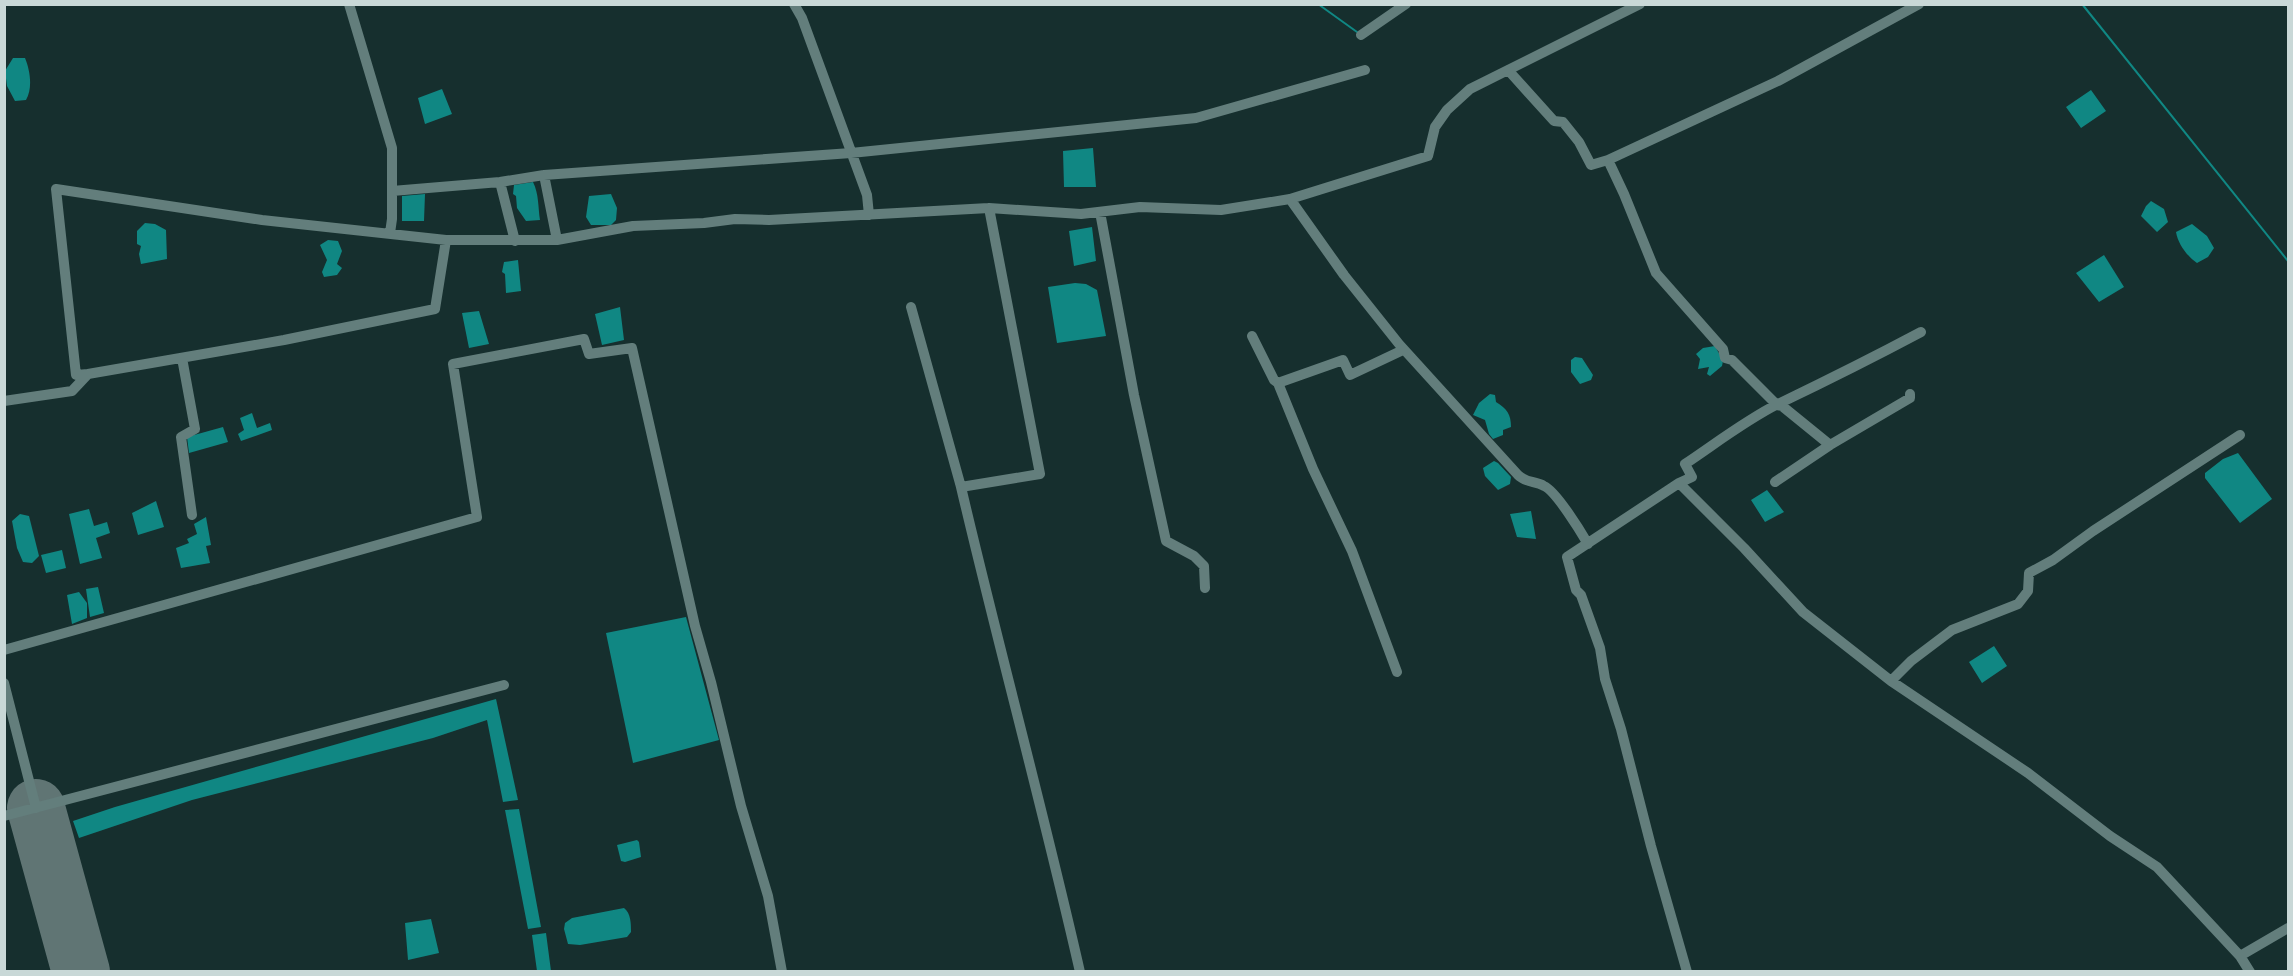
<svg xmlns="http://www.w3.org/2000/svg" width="2293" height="976" viewBox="0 0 2293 976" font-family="'Space Grotesk',sans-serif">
<rect width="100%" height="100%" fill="#162f2e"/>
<!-- water -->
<path fill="#108783" d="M13,58H25C30,70 33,88 26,100L15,101L7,86L5,71Z
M442,89L452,114L425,124L418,98Z
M2091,90L2106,111L2081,128L2066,107Z
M1093,148L1096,187H1064L1063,151Z
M533,182C539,194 538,207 540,220L526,221L517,208L516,196L513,194L514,185Z
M425,194L424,221H402V196Z
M611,194L617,208L616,220L611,225H591L586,217L589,196Z
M2151,201L2164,209L2168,222L2157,232L2141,216L2146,206Z
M145,223L155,224L166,230L167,259L141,264L139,254L141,246L137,244V231Z
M2192,224L2207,236L2214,248L2208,257L2197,263C2187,256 2178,244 2176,232Z
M1092,227L1096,261L1074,266L1069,231Z
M328,240L338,241L342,251L337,264L342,268L337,275L324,277L322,272L327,260L320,245Z
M2104,255L2124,287L2099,302L2076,273Z
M518,260L521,291L506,293L505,274L502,272L504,262Z
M1075,283L1086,284L1097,290L1106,336L1057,343L1048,287Z
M620,307L624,340L602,345L595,314Z
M479,311L489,344L469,348L462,313Z
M1715,346L1723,361L1722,366L1710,376L1707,374L1709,367L1698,369L1700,359L1696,354L1703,348Z
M1575,357L1582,358L1593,375L1591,380L1580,384L1571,372V360Z
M1490,394L1495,395L1496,402C1507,409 1511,414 1511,427L1503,430V435L1493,439L1489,434L1485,420L1473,415L1479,403Z
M252,413L257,428L270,423L272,430L241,441L238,434L244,430L240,418Z
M223,427L228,442L189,453L187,437Z
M2238,453L2272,499L2240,523L2205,478V473L2223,459Z
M1494,461L1498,463L1511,477L1510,484L1498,490L1485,476L1483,468Z
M1767,490L1784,512L1765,522L1751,500Z
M156,501L164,527L138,535L132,513Z
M89,509L94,526L107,522L110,533L96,538L102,558L80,564L69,514Z
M1531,511L1536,539L1517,537L1510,514Z
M20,514L29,516L39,556L32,563L23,562L17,548L12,521Z
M206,517L211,545L206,546L210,563L181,568L176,548L189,543L187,539L197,534L194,524Z
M62,550L66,568L46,573L41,555Z
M98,587L104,613L90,617L86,589Z
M79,592L87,603V618L72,624L67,595Z
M686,617L719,740L633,763L606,633Z
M1994,646L2007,666L1982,683L1969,662Z
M496,699L518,800L503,802L487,720L433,738L192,800L79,838L73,821L115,807Z
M519,809L541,927L528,929L505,810Z
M637,840L639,842L641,857L625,862L621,861L617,845Z
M624,908C631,913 631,924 631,932L627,937L580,945L568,944L564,929L565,923L572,918Z
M431,919L439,953L408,960L405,923Z
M546,933L551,971H537L532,935Z"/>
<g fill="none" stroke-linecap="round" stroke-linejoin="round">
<!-- stream -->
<path stroke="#108783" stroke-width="2" d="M1318,4L1357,32
M2082,4L2288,261"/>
<!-- runway -->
<path stroke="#607574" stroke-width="58" d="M36,808L81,972"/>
<!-- minor -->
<path stroke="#637e7c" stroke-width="10" d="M349,4L392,148V219L390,233
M794,4L802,18L867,195L869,215
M1361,35L1406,4
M1508,70L1554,121L1563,122L1579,142L1591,165L1608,160L1778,81L1919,4
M1608,160L1624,194L1656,273L1723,349L1725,358L1732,360L1777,405L1782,406L1830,445L1775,482
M544,175L557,240
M500,182L515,241
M392,191L500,182L544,175L851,153L1196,118L1365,70
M1290,199L1344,275L1399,344L1518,475C1526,483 1535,481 1544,486C1556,491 1581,532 1588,544
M989,208L1040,474L961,487C999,649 1043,809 1080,972
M1100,212L1134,395L1166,541L1194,556L1204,566L1205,588
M911,307L961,487
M1252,336L1274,380L1278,383L1313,469L1352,551L1397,672
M182,358L195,429L181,437L192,515
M88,374L76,375L56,189L262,220L446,240H557L633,226L704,223L735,219L769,220L989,208L1081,214L1140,207L1221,210L1290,199L1428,156L1435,127L1447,110L1470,89L1640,4
M1278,383L1343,360L1350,375L1403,350
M4,401L72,391L88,374L284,340L435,309L446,240
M1830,445L1910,398V394
M1679,483L1744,548L1803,612L1891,681L2028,773L2110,836L2157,867L2240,956L2250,972
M4,650L477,517L453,364L584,339L589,354L632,348L695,626L711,682L741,806L768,896L782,972
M1891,681L1911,661L1952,630L2018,604L2028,591L2029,573L2053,560L2093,531L2240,435
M4,683L36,808
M4,816L504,685
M2240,956L2288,928
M1687,972L1651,846L1621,729L1605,679L1600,648L1581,595L1576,590L1567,557L1679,483L1692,477L1685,464C1715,444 1746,420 1778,404C1826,381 1874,357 1921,332"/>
</g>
<!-- border -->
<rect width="2293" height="976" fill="none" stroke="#c9d8d7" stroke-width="12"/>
</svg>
